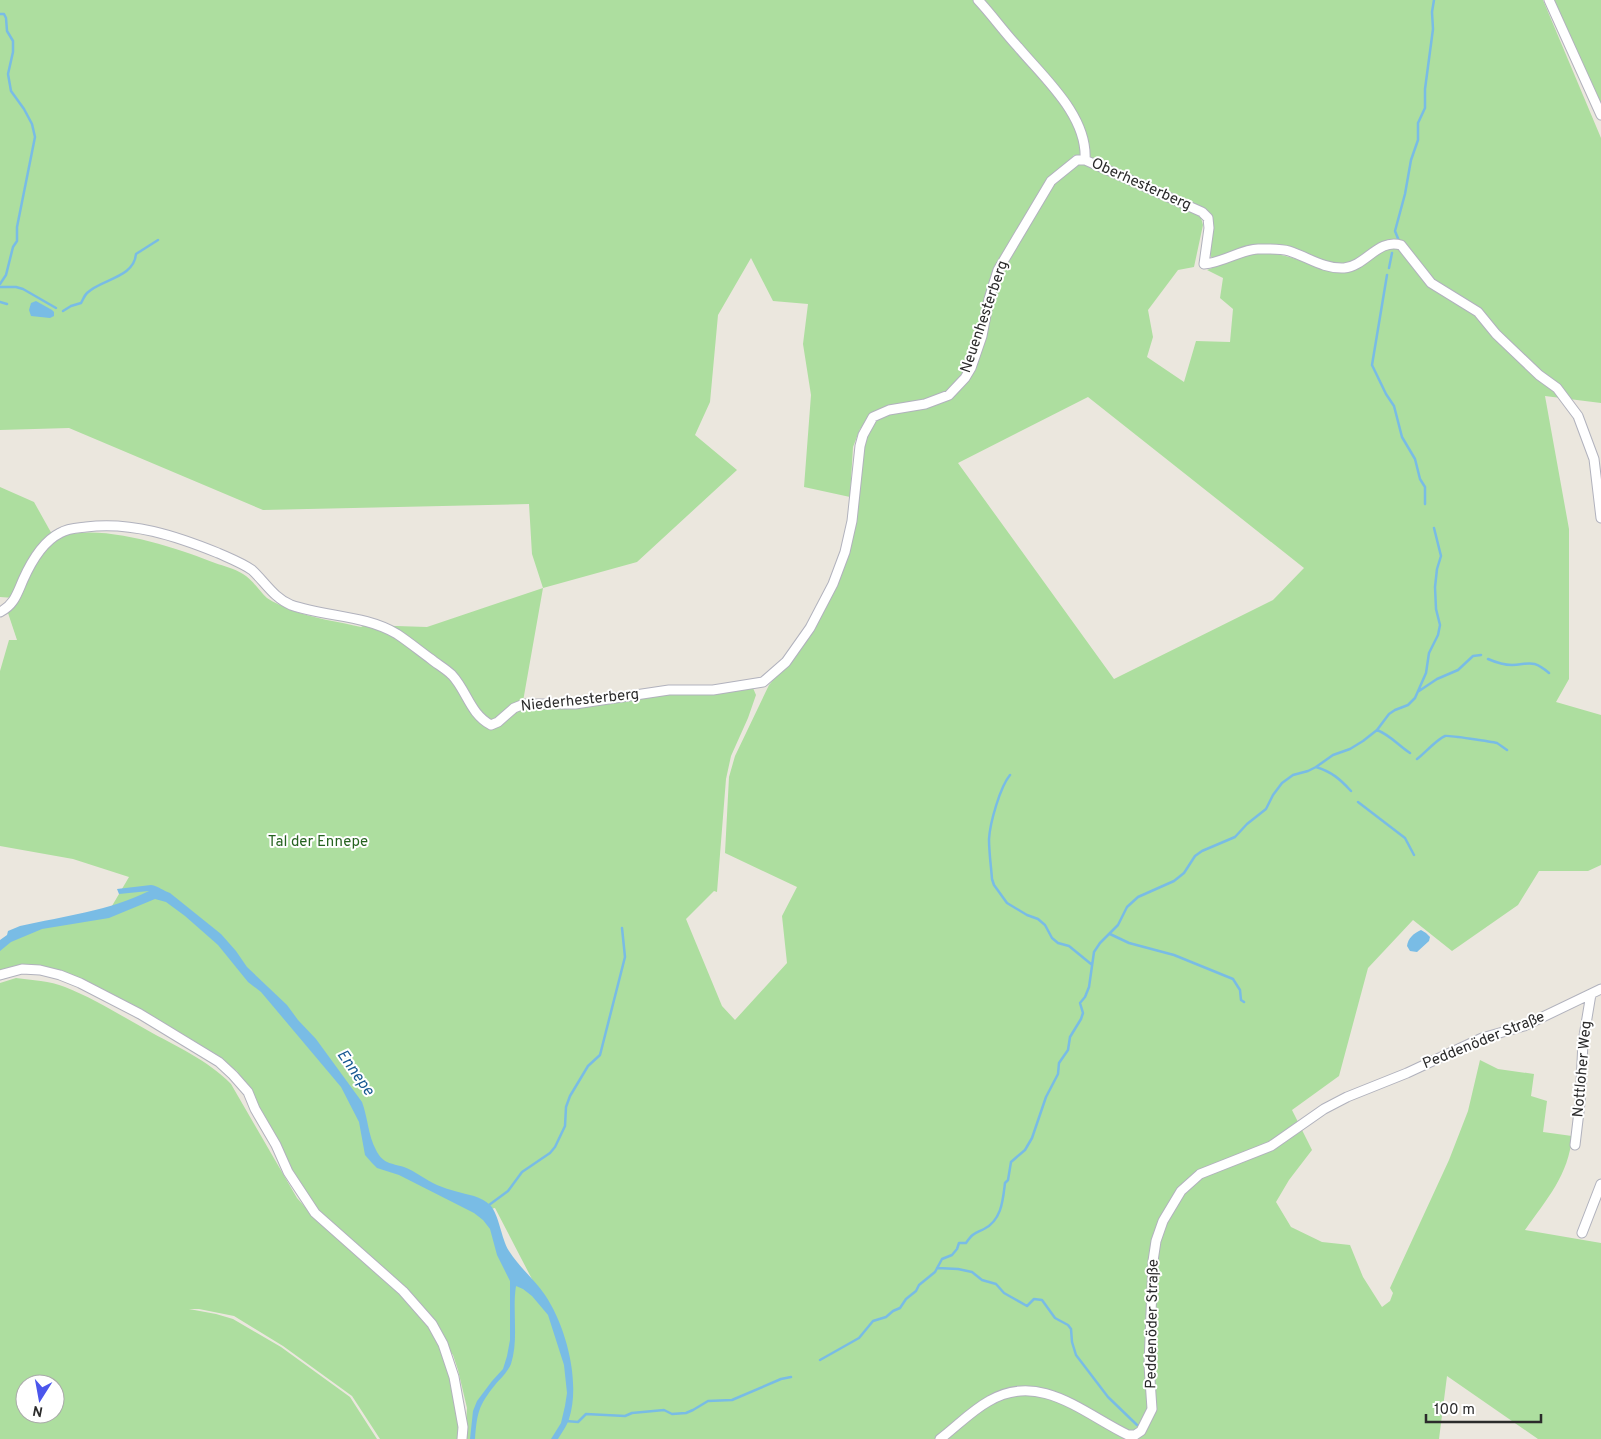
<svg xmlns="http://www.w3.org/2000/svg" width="1601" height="1439" viewBox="0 0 1601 1439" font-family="Overpass,sans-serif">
<rect width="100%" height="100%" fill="#ebe7de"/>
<!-- green -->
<path fill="#adde9f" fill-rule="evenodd" d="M0,0H1543L1601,138V403L1545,396L1569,529V679L1556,702L1601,715V865L1588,871H1539L1518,905L1452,951L1413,920L1368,968L1339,1076L1292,1110L1312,1150L1289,1180L1276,1202L1291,1227L1322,1242L1350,1245L1363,1277L1382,1307L1390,1301L1393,1293L1390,1288L1449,1160L1468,1111L1480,1060L1498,1069L1534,1074L1531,1096L1547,1101L1543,1132L1572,1136C1569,1175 1546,1200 1525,1230L1601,1243V1439H1538L1447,1376L1439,1439H465L467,1408L458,1370L453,1355L446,1346L436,1324L414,1297L320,1214L307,1196L280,1147L253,1110L256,1100L237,1071L178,1032L116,997L79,980L36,967L0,973V946L15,933L109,911L129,877L73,859L0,846V671L9,640H17L8,613C22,592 27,560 47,544C82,515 178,548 215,563C224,566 235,569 243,574C253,580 259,591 267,598C274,603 284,606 291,610C311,618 340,622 361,627L365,625L427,627L543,588L532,554L529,504L263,510L69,428L0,430ZM1074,155L1205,210C1220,227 1203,240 1211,257L1219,259L1255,245L1289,248L1329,264L1352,263L1357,262L1379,245L1393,242L1406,245L1432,282L1476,308L1493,324L1507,349C1496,341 1488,326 1477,316C1464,303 1445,299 1431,288C1419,278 1414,257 1401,249C1382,239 1370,266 1354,269C1319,275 1295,252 1261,253C1245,254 1222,264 1207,270L1223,278L1220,298L1233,309L1230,342L1196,341L1184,382L1147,357L1153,337L1148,310L1178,270L1194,267L1203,225L1200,214L1085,162L1075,164L1051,183L999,271L991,300L984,335L972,369L965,380L950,396L926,406L890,413L876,420L867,435L863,447L854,524L849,552L836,584L811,629L788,663L769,685L735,756L729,777L725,853L797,887L782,916L787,963L735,1020L722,1006L686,919L714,891L717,892L726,779L731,756L748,718L756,695L753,688L713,693L668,692L608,703L576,706L522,707L543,588L637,562L737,470L695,435L710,402L718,315L751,258L773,301L808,304L803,344L811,395L804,487L850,497L853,447L860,429L871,416L888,408L923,403L948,394L964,377L981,335L988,299L997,270L1016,234L1049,180L1071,160ZM1088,397L1304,568L1273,600L1114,679L958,463ZM495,1208L534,1283L535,1288L496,1238L487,1210Z
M1552,0H1601V109Z
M0,487L34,502L53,536L14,598L0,597Z
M16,978C32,980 50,981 65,987C93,998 120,1015 147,1030C175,1046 208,1060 231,1084L297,1198L313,1216L396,1289L420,1314L442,1347L452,1379L459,1426V1439H380L352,1396L283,1346L234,1316L199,1309H189L216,1314L233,1319L281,1347L350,1397L377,1439H0V983ZM25,1384H55V1414H25Z"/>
<!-- water -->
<path fill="#79bce5" d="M36,301L52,310L54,312V316L50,318L31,316L29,310L31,303Z
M151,885C159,886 163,891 170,893L221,934L236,951L247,967L287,1005L298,1020L316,1039L362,1102C368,1118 368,1135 376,1150C383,1164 391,1163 404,1167C415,1171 426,1180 437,1185C449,1190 462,1193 474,1196C480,1198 486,1201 490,1205C499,1214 501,1238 509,1251C519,1267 534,1279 545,1295C566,1326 581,1382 569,1419C567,1426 562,1432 558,1439H551L561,1423L565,1406L567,1393L564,1365L548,1315L532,1296L523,1289L516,1286C512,1311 519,1339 511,1364C507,1373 501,1378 495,1385C478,1406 477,1414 475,1439H470L473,1411L477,1401L492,1381L503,1369L507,1356L510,1340V1281L497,1255L490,1229L483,1220L474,1213L399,1175L377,1168L372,1163L365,1155L359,1122L341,1087L261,992L248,982L218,945L185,916L166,902L155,899L109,918L42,929L11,942L0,951V940L7,935L8,931L20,926C64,916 109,911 149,891L119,894L117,889Z
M1421,930L1426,933L1430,937L1429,941L1417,952L1410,951L1407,946C1408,938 1414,933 1421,930Z"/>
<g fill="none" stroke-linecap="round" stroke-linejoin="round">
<!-- stream -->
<path stroke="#79bce5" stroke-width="2.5" d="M0,14H4L6,18L7,31L13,41V52L8,74L11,91L24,109L32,124L35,137L17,227V241L13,247L6,275L0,284
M1399,241L1395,231L1405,194L1411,160L1418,140V123L1425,108V89L1433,29L1432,12L1434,0
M1389,268L1392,253
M1387,275L1372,365L1386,394L1394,406L1402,437L1415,459L1420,479L1425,487V504
M0,287H16L23,289L56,308
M0,302L7,304
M63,311L71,306L81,303C83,300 84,296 87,293C101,279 134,278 136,254L158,240
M1488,659C1495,662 1504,665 1512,665C1530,664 1533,659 1549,673
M1419,691L1437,679L1458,670L1473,656L1481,655
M1377,730C1390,735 1398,745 1410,753
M1417,759C1424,754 1437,739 1445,736C1448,735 1493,742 1497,743C1500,745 1504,748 1507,750
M1316,767C1332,772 1340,779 1351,791
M1010,775C1000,787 990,823 989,839C989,852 991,866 992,879L994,885L1007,903L1027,915L1038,919L1045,925L1052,938L1058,943L1069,946L1091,964
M1358,802L1405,838L1414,855
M1110,934L1129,943L1174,955L1233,979L1240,990L1241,1000L1244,1002
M489,1205L508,1191L522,1172L550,1153L555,1147L565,1126L566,1107L570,1096L588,1066L600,1055L625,957L622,928
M937,1268L958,1269L972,1272L982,1280L996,1284L1004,1293L1027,1306L1034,1299L1042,1300L1055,1318L1068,1325L1071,1329L1072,1342L1076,1355L1108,1397L1137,1425
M820,1360L859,1338L873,1321L886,1317L893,1311L900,1308L906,1299L916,1291L919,1285L935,1272L942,1259L952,1255L957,1249L959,1243H966C973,1233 974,1234 984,1229C1002,1220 1003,1199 1005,1183L1008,1180L1011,1162L1025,1150L1032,1138L1046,1097L1058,1074L1059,1063L1068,1050L1070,1037L1081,1019L1083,1013L1080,1003L1085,997L1089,987L1094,952L1100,943L1118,925L1127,907L1138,897L1174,881L1184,873L1195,856L1202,851L1235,837L1247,824L1266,809L1273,795L1282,783L1293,775L1308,771L1316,767L1333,755L1350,749L1363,741L1377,730L1389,714L1395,710L1408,705L1415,698L1426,673L1429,653L1438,635L1440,625L1436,609L1435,587L1437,569L1441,556L1434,528
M566,1421L578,1422L586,1414L625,1416L632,1413L664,1410L672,1414L686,1413L693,1410L708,1401L732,1400L781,1379L791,1377"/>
<!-- minor casing -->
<g stroke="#b1b2bd" stroke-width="11">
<path id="minor" d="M978,0C992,15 1004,32 1018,47C1044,78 1088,116 1085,160
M1549,0L1601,115
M0,612C14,605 17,594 23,580C31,562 42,542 60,533C68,528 77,528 86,527C131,521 176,536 218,553C229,558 242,563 252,570C265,582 274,598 291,605C325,617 366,615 397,634C409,642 420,651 431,659C437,664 446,669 452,675C467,691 470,714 491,725L498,722L514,708L524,704H575L669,690H713L763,682L786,662L810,628L833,584L845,552L852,521L860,446L863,435L873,417L889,410L925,404L949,395L965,378L971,368L982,336L989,299L998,270L1051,181L1077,160H1085L1202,212L1208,218L1209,228L1204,264C1223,263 1244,248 1259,249C1268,249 1280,248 1289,251C1308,257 1323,269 1344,268C1366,266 1378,238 1401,245L1431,283L1478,312L1496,334L1539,375L1557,388L1578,416L1594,459L1601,518
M0,975L22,969L40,970L60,975L80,983L140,1014L219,1062L233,1075L248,1092L255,1109L276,1145L288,1172L315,1213L403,1291L432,1324L443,1344L454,1377L463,1427L462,1439
M1575,1145L1580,1103L1583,1042L1591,994
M1582,1233L1601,1184
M940,1439C956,1427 971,1411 989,1401C1040,1371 1084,1414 1128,1435H1135L1141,1431L1152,1409L1149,1365L1153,1261L1156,1241L1163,1221L1181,1191L1200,1174L1271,1146L1324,1109L1347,1097L1407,1073L1482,1038L1524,1026L1601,989"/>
</g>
<!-- minor -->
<use href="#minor" stroke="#fff" stroke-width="9"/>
</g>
<g text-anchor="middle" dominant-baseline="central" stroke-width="4" stroke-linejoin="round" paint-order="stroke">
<!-- street labels -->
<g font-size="15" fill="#2b2b2b" stroke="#fff">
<text transform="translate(1141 185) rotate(24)">Oberhesterberg</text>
<text transform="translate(985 317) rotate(-71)">Neuenhesterberg</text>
<text transform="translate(580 701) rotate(-6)">Niederhesterberg</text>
<text transform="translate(1484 1041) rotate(-22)">Peddenöder Straße</text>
<text transform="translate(1583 1069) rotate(-85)">Nottloher Weg</text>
<text transform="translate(1153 1324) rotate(-89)">Peddenöder Straße</text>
</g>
<!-- park labels -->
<g font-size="15" fill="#266320" stroke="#fff">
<text x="318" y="842">Tal der Ennepe</text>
</g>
<!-- water labels -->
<g font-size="16" font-style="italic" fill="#185992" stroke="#fff">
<text transform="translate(355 1073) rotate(55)">Ennepe</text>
</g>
</g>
<!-- north arrow -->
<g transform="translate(40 1399) rotate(191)"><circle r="24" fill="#ffffff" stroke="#aaaaaa"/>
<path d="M0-4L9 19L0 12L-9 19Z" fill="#4b56ec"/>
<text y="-8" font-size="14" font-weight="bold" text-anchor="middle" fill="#2b2b2b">N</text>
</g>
<!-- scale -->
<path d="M1426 1414v8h115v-8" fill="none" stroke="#2b2b2b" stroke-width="2.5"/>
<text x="1434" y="1414" font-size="15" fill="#2b2b2b" stroke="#ffffff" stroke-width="4" paint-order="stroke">100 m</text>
</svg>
